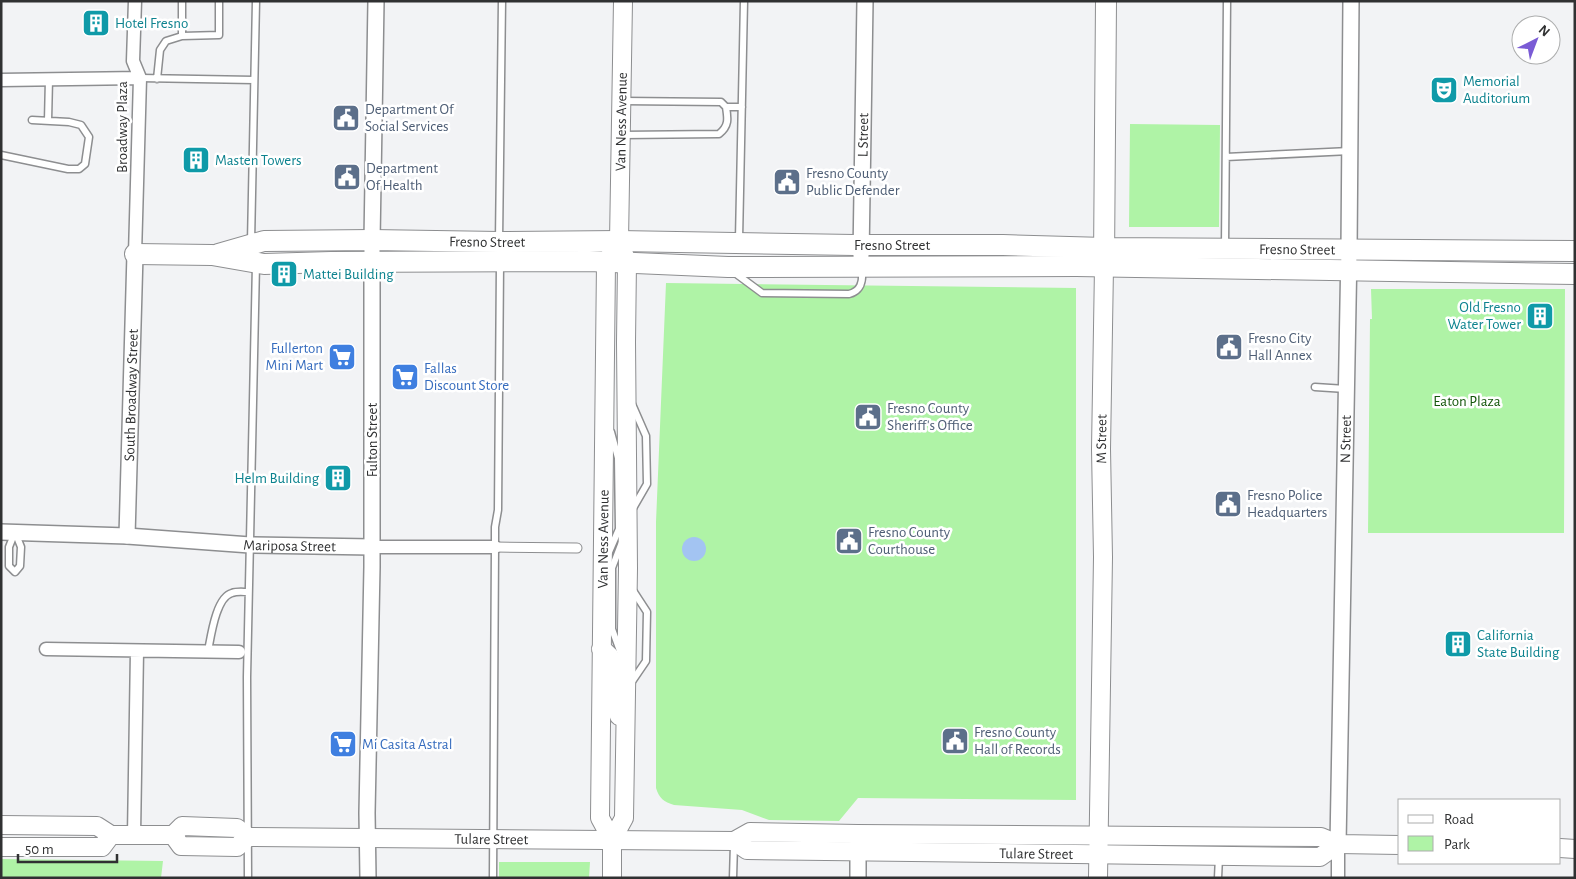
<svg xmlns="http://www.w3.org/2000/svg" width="1576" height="879" viewBox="0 0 1576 879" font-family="'Alegreya Sans',sans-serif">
<rect width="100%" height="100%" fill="#f2f3f5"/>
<!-- green -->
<path fill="#aff3a6" d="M1130,124L1220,125L1219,227H1129Z
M666,283L1076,288V800L858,798L839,821L769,820L742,810L674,805C664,802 659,798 656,788V522Z
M1371,289H1565L1564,533H1368L1370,319H1372Z
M1,859L163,861L161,878H1Z
M499,862H590L589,878H499Z"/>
<!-- water -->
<path fill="#a3c4f2" d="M682 549a12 12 0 1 1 24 0a12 12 0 1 1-24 0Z"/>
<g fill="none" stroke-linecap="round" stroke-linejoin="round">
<!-- service casing -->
<g stroke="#8d8e90" stroke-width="9">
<path id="service" d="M182,36L219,35V1
M140,78L254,80
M157,79L160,50L166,41L182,36V1
M726,107H742
M48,121L49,79
M622,135L719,134C729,126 728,119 726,107L721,102L623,101
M1,155L68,169H79L85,164L89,137L81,125L69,122L32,120
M1226,157L1350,151
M739,239L744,1
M499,240L502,1
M251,242L256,1
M1225,247L1227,1
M735,273L762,293L849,294C861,291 863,282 862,270
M1315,387L1346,389
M632,404L646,436L647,484L632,510
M15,532L21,547L20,566L15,572L9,566V547Z
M609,552L619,529L618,458L611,432
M208,651C211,636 216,597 232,593C237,591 243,592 248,592
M620,651L612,629V568L622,542
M631,683L646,661L647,612L632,589
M248,878L247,677L256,264
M493,878L495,547V527L498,510L500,264
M733,878L734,844
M1218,878L1219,857"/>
</g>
<!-- pedestrian casing -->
<g stroke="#8d8e90" stroke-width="11">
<path id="pedestrian" d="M495,547L577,548"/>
</g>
<!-- minor casing -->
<g stroke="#8d8e90" stroke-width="15">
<path id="minor" d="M135,1L133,61L140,78L135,254
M1,80L140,78
M372,547H495
M46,649L239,652
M134,835L137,651
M1338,878V844"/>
</g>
<!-- tertiary casing -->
<g stroke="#8d8e90" stroke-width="18">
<g id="tertiary">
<path id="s1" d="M861,256L865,1"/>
<path id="s2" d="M1,532L127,536L250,545L372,547"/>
<path id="s3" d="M127,536L135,254"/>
<path d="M858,839V878"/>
<path id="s4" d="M1338,844L1349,250L1351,1"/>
<path d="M368,878L367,813L372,567V240L376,1"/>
</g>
</g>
<!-- secondary casing -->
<g stroke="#8d8e90" stroke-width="20">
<g id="secondary">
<path d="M601,649C621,661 611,674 613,692C614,700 617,708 619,716"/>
<path id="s5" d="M1,825L97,826L111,835H173L182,826L237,828L248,837L734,841L750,832L858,834L1321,837L1338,844L1400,845"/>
<path d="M173,835L181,846L237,847L248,837"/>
<path id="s6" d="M612,840L600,818L606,262L613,251"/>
<path id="s7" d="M734,841L747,850L1320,857L1338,844"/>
<path d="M1,847H102L111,835"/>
<path d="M1560,848L1575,849"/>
<path id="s8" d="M612,878V840L624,818L628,568L626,342L627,262L619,241L623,1"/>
<path id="s9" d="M1098,878L1103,557L1101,449L1104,267"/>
</g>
</g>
<!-- primary casing -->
<g stroke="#8d8e90" stroke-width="22">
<g id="primary">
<path d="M135,254L212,255L264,264L331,262L589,261L728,267L1076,266L1575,274"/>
<path id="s10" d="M218,254L264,241L372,240L499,242L619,241L854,245H1003L1105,248L1575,251"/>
<path d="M1104,262L1106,1"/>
</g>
</g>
<!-- service -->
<use href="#service" stroke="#fff" stroke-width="6"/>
<!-- pedestrian -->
<use href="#pedestrian" stroke="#fff" stroke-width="9"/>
<!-- minor -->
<use href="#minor" stroke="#fff" stroke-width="12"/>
<!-- tertiary -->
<use href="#tertiary" stroke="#fff" stroke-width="15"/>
<!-- secondary -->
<use href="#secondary" stroke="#fff" stroke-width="18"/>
<!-- primary -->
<use href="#primary" stroke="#fff" stroke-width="20"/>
</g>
<!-- icons -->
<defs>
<g id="building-square" transform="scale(1.4375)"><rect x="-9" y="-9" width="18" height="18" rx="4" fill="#0f9aa8" stroke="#fff"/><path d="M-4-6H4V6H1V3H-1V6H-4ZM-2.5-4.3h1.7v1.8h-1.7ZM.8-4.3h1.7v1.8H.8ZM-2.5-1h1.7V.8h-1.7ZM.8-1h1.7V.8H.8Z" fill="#fff"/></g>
<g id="theatre-square" transform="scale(1.4375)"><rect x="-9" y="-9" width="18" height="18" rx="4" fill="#0f9aa8" stroke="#fff"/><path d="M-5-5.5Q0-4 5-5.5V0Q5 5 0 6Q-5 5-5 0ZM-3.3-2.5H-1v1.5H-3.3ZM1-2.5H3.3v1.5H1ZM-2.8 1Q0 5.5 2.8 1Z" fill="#fff"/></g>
<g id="civic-square" transform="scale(1.4375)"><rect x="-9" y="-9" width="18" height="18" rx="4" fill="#5c6f8a" stroke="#fff"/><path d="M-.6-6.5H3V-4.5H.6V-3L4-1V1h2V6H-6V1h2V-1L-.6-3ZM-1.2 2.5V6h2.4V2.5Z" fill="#fff"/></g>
<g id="supermarket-square" transform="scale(1.4375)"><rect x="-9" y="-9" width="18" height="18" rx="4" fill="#3f7fe0" stroke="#fff"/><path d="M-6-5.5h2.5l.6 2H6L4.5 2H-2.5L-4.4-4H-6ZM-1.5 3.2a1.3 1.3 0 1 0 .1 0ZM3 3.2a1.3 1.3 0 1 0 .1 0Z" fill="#fff"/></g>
</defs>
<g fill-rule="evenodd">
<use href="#building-square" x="96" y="23"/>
<use href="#theatre-square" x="1444" y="90"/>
<use href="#civic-square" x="346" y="118"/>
<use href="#building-square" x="196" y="160"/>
<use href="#civic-square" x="347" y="177"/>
<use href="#civic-square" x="787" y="182"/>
<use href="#building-square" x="284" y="274"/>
<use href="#building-square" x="1540" y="316"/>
<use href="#civic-square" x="1229" y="347"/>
<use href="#supermarket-square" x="342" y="357"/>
<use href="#supermarket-square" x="405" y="377"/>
<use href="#civic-square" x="868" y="417"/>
<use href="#building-square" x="338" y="478"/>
<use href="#civic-square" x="1228" y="504"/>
<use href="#civic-square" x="849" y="541"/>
<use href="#building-square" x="1458" y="644"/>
<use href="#civic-square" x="955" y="741"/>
<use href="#supermarket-square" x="343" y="744"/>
</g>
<g text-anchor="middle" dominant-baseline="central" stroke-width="5" stroke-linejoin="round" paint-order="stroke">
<!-- culture labels -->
<g font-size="15" fill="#0d838f" stroke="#fff" text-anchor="start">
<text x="115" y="23">Hotel Fresno</text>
<text x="1463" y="81">Memorial<tspan x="1463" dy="17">Auditorium</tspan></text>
<text x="215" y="160">Masten Towers</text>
<text x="303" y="274">Mattei Building</text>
<text x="1521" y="307" text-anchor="end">Old Fresno<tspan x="1521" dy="17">Water Tower</tspan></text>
<text x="319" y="478" text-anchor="end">Helm Building</text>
<text x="1477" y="635">California<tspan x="1477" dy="17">State Building</tspan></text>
</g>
<!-- service labels -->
<g font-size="15" fill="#4e5e75" stroke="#fff" text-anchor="start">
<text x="365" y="109">Department Of<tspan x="365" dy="17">Social Services</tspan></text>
<text x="366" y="168">Department<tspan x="366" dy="17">Of Health</tspan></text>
<text x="806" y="173">Fresno County<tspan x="806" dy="17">Public Defender</tspan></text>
<text x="1248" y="338">Fresno City<tspan x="1248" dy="17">Hall Annex</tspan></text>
<text x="887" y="408">Fresno County<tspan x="887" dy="17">Sheriff's Office</tspan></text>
<text x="1247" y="495">Fresno Police<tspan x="1247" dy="17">Headquarters</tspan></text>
<text x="868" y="532">Fresno County<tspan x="868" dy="17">Courthouse</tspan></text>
<text x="974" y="732">Fresno County<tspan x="974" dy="17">Hall of Records</tspan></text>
</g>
<!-- street labels -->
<g font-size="15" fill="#303132" stroke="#fff">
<text stroke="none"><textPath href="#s8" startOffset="761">Van Ness Avenue</textPath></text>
<text transform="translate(122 127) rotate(-90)">Broadway Plaza</text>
<text stroke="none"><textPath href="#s1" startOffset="121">L Street</textPath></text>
<text stroke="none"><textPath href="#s10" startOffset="271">Fresno Street</textPath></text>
<text stroke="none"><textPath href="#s10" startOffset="676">Fresno Street</textPath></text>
<text stroke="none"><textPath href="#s10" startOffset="1081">Fresno Street</textPath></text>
<text stroke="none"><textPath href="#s3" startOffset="141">South Broadway Street</textPath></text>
<text transform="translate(372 440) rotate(-90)">Fulton Street</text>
<text stroke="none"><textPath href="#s9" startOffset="439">M Street</textPath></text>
<text stroke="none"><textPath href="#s4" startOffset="405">N Street</textPath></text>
<text stroke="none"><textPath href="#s6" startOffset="304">Van Ness Avenue</textPath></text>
<text stroke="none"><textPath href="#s2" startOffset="289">Mariposa Street</textPath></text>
<text stroke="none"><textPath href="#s5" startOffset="500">Tulare Street</textPath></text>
<text stroke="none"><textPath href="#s7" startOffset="305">Tulare Street</textPath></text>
</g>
<!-- shop labels -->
<g font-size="15" fill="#366cbe" stroke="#fff" text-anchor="start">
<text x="323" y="348" text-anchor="end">Fullerton<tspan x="323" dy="17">Mini Mart</tspan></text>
<text x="424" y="368">Fallas<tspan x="424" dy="17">Discount Store</tspan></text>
<text x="362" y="744">Mi Casita Astral</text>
</g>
<!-- park labels -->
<g font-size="15" fill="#15570c" stroke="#fff">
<text x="1467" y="401">Eaton Plaza</text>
</g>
</g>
<!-- border -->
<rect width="1576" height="879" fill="none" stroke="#303132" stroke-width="5"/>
<!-- legend -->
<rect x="1398" y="799" width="162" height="65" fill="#ffffff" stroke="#acadad"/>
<rect x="1408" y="815" width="25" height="8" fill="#ffffff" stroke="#acadad"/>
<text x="1444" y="824" font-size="15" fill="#303132">Road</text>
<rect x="1408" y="836" width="25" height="15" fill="#aff3a6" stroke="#acadad"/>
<text x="1444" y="849" font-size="15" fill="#303132">Park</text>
<!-- north arrow -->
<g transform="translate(1536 40) rotate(42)"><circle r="24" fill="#ffffff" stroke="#acadad"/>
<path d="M0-4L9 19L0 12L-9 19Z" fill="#7a5bd5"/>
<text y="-8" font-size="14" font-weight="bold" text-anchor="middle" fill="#303132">N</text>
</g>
<!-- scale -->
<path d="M18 854v8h99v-8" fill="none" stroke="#303132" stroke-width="2.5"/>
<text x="25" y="854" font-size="15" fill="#303132" stroke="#ffffff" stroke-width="4" paint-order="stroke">50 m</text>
</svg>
